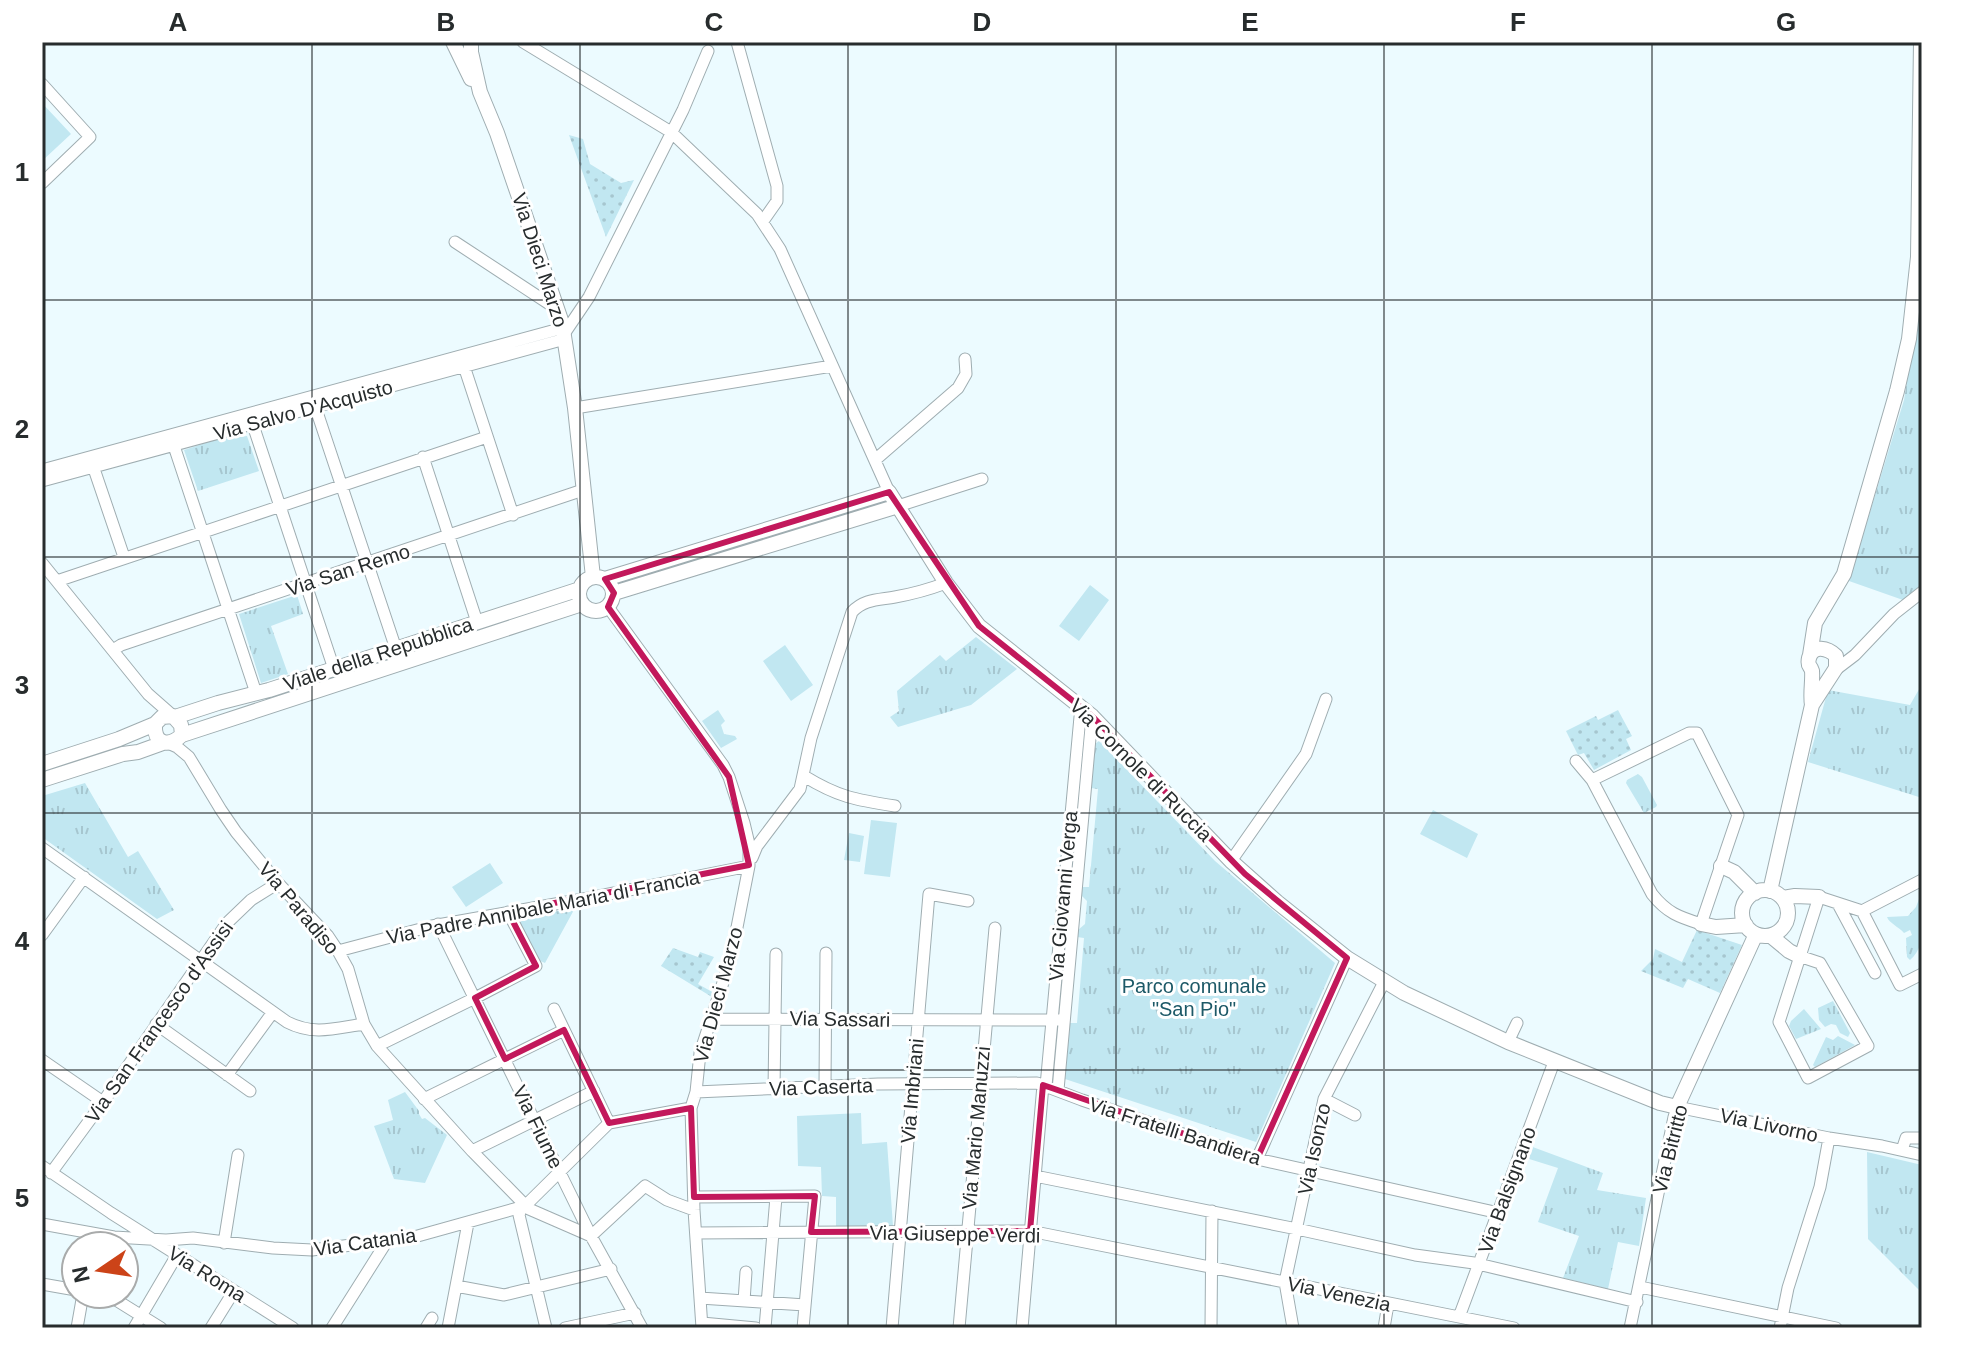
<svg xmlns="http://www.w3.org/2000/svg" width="1964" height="1370" viewBox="0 0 1964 1370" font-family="Arial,sans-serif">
<defs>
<pattern id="grass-tufts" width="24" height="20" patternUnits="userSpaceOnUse" patternTransform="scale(2)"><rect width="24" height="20" fill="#c1e7f1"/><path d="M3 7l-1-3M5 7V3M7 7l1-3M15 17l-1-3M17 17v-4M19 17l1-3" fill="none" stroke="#a6c6cf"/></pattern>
<pattern id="garden-dots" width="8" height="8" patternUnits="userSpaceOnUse" patternTransform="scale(2)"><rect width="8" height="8" fill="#c1e7f1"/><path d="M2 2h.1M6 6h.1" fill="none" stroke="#a6c6cf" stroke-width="1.8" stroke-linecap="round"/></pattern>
</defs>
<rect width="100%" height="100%" fill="#ecfbff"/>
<!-- grass -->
<path fill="url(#grass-tufts)" d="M1922,287V584L1903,600L1849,581L1904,400Z
M247,436L259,471L198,491L184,450L215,440Z
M297,595L303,614L271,626L288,674L261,683L239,614Z
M976,637L1017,669L971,705L898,727L890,717L899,711L897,691L940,655L946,661Z
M1922,684V798L1808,762L1828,690L1910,705Z
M718,710L725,721L721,725L724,734L735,736L737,739L721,748L702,721Z
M1099,741L1215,861L1335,963L1256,1142L1065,1079L1070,1023H1077L1084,938L1077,937L1078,930L1085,924L1087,901L1081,895L1082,887H1089L1098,789L1091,788L1095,744Z
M1638,774L1642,777L1657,805L1656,807L1644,813L1626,783L1627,780Z
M85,783L128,857L138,851L174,910L157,919L42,837V796Z
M1919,899H1922C1922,920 1927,946 1910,960L1907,957L1906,938L1912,935L1910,930L1904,933C1899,927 1889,923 1887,917L1908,916L1916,907Z
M575,908L545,963L538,960L519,922L520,918Z
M1833,1001L1850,1033L1848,1037L1840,1033L1836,1025L1831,1024L1825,1027L1819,1020L1818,1008Z
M1804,1009L1821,1029L1796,1039L1789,1026L1791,1021Z
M1838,1036L1855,1045L1815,1067L1813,1065L1826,1037L1833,1040Z
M405,1092L419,1111V1114L422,1119L425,1118L447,1135L425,1183L394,1179L374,1126L393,1120L388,1100Z
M1530,1146L1603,1173L1597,1190L1646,1198L1639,1246L1618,1242L1608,1289L1563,1278L1579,1236L1538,1222L1558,1168L1526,1158Z
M1867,1152L1922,1165V1293L1868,1239Z"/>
<!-- garden -->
<path fill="url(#garden-dots)" d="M569,135L583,139L590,164L621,183L634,180L606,237Z
M1618,710L1632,736L1626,739L1631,750L1594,770L1584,753L1578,755L1566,731L1596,716L1598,720Z
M1697,930L1742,945L1720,993L1688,979L1683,988L1641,971L1653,959L1655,949L1682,962Z
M673,948L698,957L700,952L714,957L698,984L714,993L712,997L661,966Z"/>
<!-- pitch -->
<path fill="#c1e7f1" d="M42,103L71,134L42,161Z
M1090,585L1109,600L1079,641L1059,626Z
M785,645L813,685L791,701L763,661Z
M1433,810L1478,834L1467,858L1420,834Z
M871,820L897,823L890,877L864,874Z
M849,833L864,836L860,862L844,860Z
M490,863L503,883L466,907L452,887Z
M861,1113L862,1144L887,1142L893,1226L836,1227V1197L822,1196L821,1167L798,1166L797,1116Z"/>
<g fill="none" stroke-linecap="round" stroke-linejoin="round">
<!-- minor casing -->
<g stroke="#9fadb1" stroke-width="13">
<path id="minor" d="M523,42L671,132L757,214L780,249L889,492
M737,42L777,186V201L763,221
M42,84L90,137L42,183
M455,242L557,309
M564,334L589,297L683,110L708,51
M462,360L513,515
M314,403L396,649
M575,408L832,366
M251,419L334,669
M172,440L256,693
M423,457L477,622
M91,460L124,557
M875,460L958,388L966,374L965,359
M42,470L563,328
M42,481L565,339
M898,506L982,479
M42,563L148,694L173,716
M57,581L487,437
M608,607L723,765L729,777L744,823L749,844V866L731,958L700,1053L696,1092L691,1108L694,1210L702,1328
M113,650L121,645L583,490
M1834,671L1855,655L1894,614L1922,592
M168,743L177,747L189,757L221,810L236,832L278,883L328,936L338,951L348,969L364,1024L377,1046L472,1151L529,1209L591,1236
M1576,761L1592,780L1652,894C1667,913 1679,917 1701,924L1738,815L1697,733H1689L1592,780
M804,776C838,797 856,800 895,806
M42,848L287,1022C314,1036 336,1028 364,1024
M752,858L757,846L800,789L811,738L852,612C864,599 878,600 895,597C912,594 930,589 946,583
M1231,861L1306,754L1326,699
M1838,904L1875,973
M1862,911L1922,880
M438,924L591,1236L642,1328
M42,935L84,877
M338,951L432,926L589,898L749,866
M1799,956L1820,963L1868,1046L1808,1078L1779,1022L1819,897L1862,911L1900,985L1922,974
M554,1009L609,1123
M712,1019L1059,1020
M156,1024L250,1091
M1508,1042L1517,1023
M377,1046L475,998L536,966L508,912
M42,1060L103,1102
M227,1075L273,1012
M825,1086L826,953
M1046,1086L1081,706
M774,1089L776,954
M1058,1090L1092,716
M696,1092L878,1084L1037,1083L1082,1100L1257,1159L1499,1213
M424,1099L564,1030
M1324,1099L1355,1115
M1902,1150L1906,1138H1922
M472,1151L594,1091
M1257,1159L1347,958
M42,1166L111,1213L293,1328
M51,1173L103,1102L227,923L251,900L278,883
M1035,1176L1297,1229L1415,1255L1474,1263L1637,1302
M694,1197L815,1196L803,1328
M521,1209L519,1215L546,1328
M42,1224L114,1237L166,1240L193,1238L273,1248L312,1250L414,1237L525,1206L609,1123L691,1108
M696,1233L1030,1231L1514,1328
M591,1236L645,1186L667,1200L694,1210
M224,1243L238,1155
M92,1246L94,1234
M42,1284L76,1290
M456,1286L504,1295L611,1269
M1640,1287L1836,1328
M99,1294L108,1295L161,1328
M700,1298L805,1305
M744,1301L746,1272
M1459,1317L1554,1062
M702,1323L756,1328
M77,1328L83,1294
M134,1328L177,1255
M211,1328L234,1291
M332,1328L387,1241
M426,1328L432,1318
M448,1328L468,1223
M565,1328L635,1313
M765,1328L776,1197
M892,1328L929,894L968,901
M959,1328L995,928
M1022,1328L1043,1085
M1211,1328L1212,1211
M1293,1328L1285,1282L1324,1099L1384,982
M1384,1328L1388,1304
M1630,1328L1674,1117L1677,1107L1829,1138L1882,1146L1922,1155
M1780,1328L1788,1288L1820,1187L1829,1138"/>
</g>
<!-- major casing -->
<g stroke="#9fadb1" stroke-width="16">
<path id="major" d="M453,42L471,79
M471,45V52L480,92L497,133L562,323L575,408L593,577
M579 594a17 17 0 1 1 34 0a17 17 0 1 1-34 0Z
M605,579L889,492L946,583L979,626L1092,716L1231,861L1277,902L1347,958L1404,993L1508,1042L1660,1103L1677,1107L1756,934
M614,593L898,506
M1810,655L1815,623L1844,574L1897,391L1909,339L1918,257L1921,42
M175,717L218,703L269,690L580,589
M182,735L181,725L173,716L162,717L155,724C154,744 168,748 182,735L582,604
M42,764L119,739L155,724
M42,780L123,754L138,752L163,743
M1721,866L1734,872L1755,893
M1742 913a23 23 0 1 1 46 0a23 23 0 1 1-46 0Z
M1770,891L1812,705C1810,694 1813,680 1812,671C1810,664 1807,667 1809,658C1813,644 1828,648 1836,656V668L1812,705
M1783,898L1795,896L1819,897
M1701,924L1716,927L1746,925
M1771,936L1789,951L1799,956"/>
</g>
<!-- minor -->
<use href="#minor" stroke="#fff" stroke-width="11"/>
<!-- major -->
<use href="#major" stroke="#fff" stroke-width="14"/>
</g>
<!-- marked area -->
<path fill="none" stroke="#c2185b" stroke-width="6" stroke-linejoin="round" d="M889,492L979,626L1092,716L1245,874L1347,958L1257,1159L1043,1085L1030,1231L811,1232L815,1196L694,1197L691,1108L609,1123L564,1030L505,1059L475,998L536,966L508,912L749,865L729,777L608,607L614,593L605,579Z"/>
<!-- grid -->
<path fill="none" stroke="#272c2d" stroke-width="2" stroke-opacity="0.55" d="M312,42V1328M580,42V1328M848,42V1328M1116,42V1328M1384,42V1328M1652,42V1328M42,300H1922M42,557H1922M42,813H1922M42,1070H1922"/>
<g text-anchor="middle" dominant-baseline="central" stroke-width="6" stroke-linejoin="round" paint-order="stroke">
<!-- street labels -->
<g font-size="20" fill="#272c2d" stroke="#fff">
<text transform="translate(540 260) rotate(72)">Via Dieci Marzo</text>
<text transform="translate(303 410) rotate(-15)">Via Salvo D'Acquisto</text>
<text transform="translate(348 570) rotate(-18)">Via San Remo</text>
<text transform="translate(378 654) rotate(-18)">Viale della Repubblica</text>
<text transform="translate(1141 770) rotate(45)">Via Cornole di Ruccia</text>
<text transform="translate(1063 896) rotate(-85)">Via Giovanni Verga</text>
<text transform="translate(543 907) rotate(-11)">Via Padre Annibale Maria di Francia</text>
<text transform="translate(299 908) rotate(50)">Via Paradiso</text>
<text transform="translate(718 995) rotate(-75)">Via Dieci Marzo</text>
<text transform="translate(840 1019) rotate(1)">Via Sassari</text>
<text transform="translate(159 1022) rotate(-55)">Via San Francesco d'Assisi</text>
<text transform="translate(821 1087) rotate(-2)">Via Caserta</text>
<text transform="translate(912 1091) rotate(-85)">Via Imbriani</text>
<text transform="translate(1769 1125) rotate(12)">Via Livorno</text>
<text transform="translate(538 1127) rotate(64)">Via Fiume</text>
<text transform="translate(976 1128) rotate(-85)">Via Mario Manuzzi</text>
<text transform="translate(1175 1131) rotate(18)">Via Fratelli Bandiera</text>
<text transform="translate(1314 1149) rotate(-78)">Via Isonzo</text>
<text transform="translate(1670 1149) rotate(-76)">Via Bitritto</text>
<text transform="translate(1507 1190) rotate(-70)">Via Balsignano</text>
<text transform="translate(955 1234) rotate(1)">Via Giuseppe Verdi</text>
<text transform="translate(365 1242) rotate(-8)">Via Catania</text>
<text transform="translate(207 1274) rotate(32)">Via Roma</text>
<text transform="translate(1339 1294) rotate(12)">Via Venezia</text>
</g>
<!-- park labels -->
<g font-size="20" fill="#1d5967" stroke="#fff">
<text x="1194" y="986">Parco comunale<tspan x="1194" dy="23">"San Pio"</tspan></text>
</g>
</g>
<!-- border -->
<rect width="1964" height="1370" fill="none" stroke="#ffffff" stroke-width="88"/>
<!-- north arrow -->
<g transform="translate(100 1270) rotate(257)"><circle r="38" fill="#ffffff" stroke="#a9abab" stroke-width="2"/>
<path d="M0-6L14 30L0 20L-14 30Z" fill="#cc4318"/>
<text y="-12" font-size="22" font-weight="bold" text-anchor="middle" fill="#272c2d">N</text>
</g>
<rect x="44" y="44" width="1876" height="1282" fill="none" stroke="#272c2d" stroke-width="3"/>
<g font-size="26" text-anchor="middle" font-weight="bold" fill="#272c2d">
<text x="178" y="31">A</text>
<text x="446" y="31">B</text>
<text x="714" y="31">C</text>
<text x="982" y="31">D</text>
<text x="1250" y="31">E</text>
<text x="1518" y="31">F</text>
<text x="1786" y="31">G</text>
<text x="22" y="181">1</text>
<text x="22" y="438">2</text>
<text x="22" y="694">3</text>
<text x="22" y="950">4</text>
<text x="22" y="1207">5</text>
</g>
</svg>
